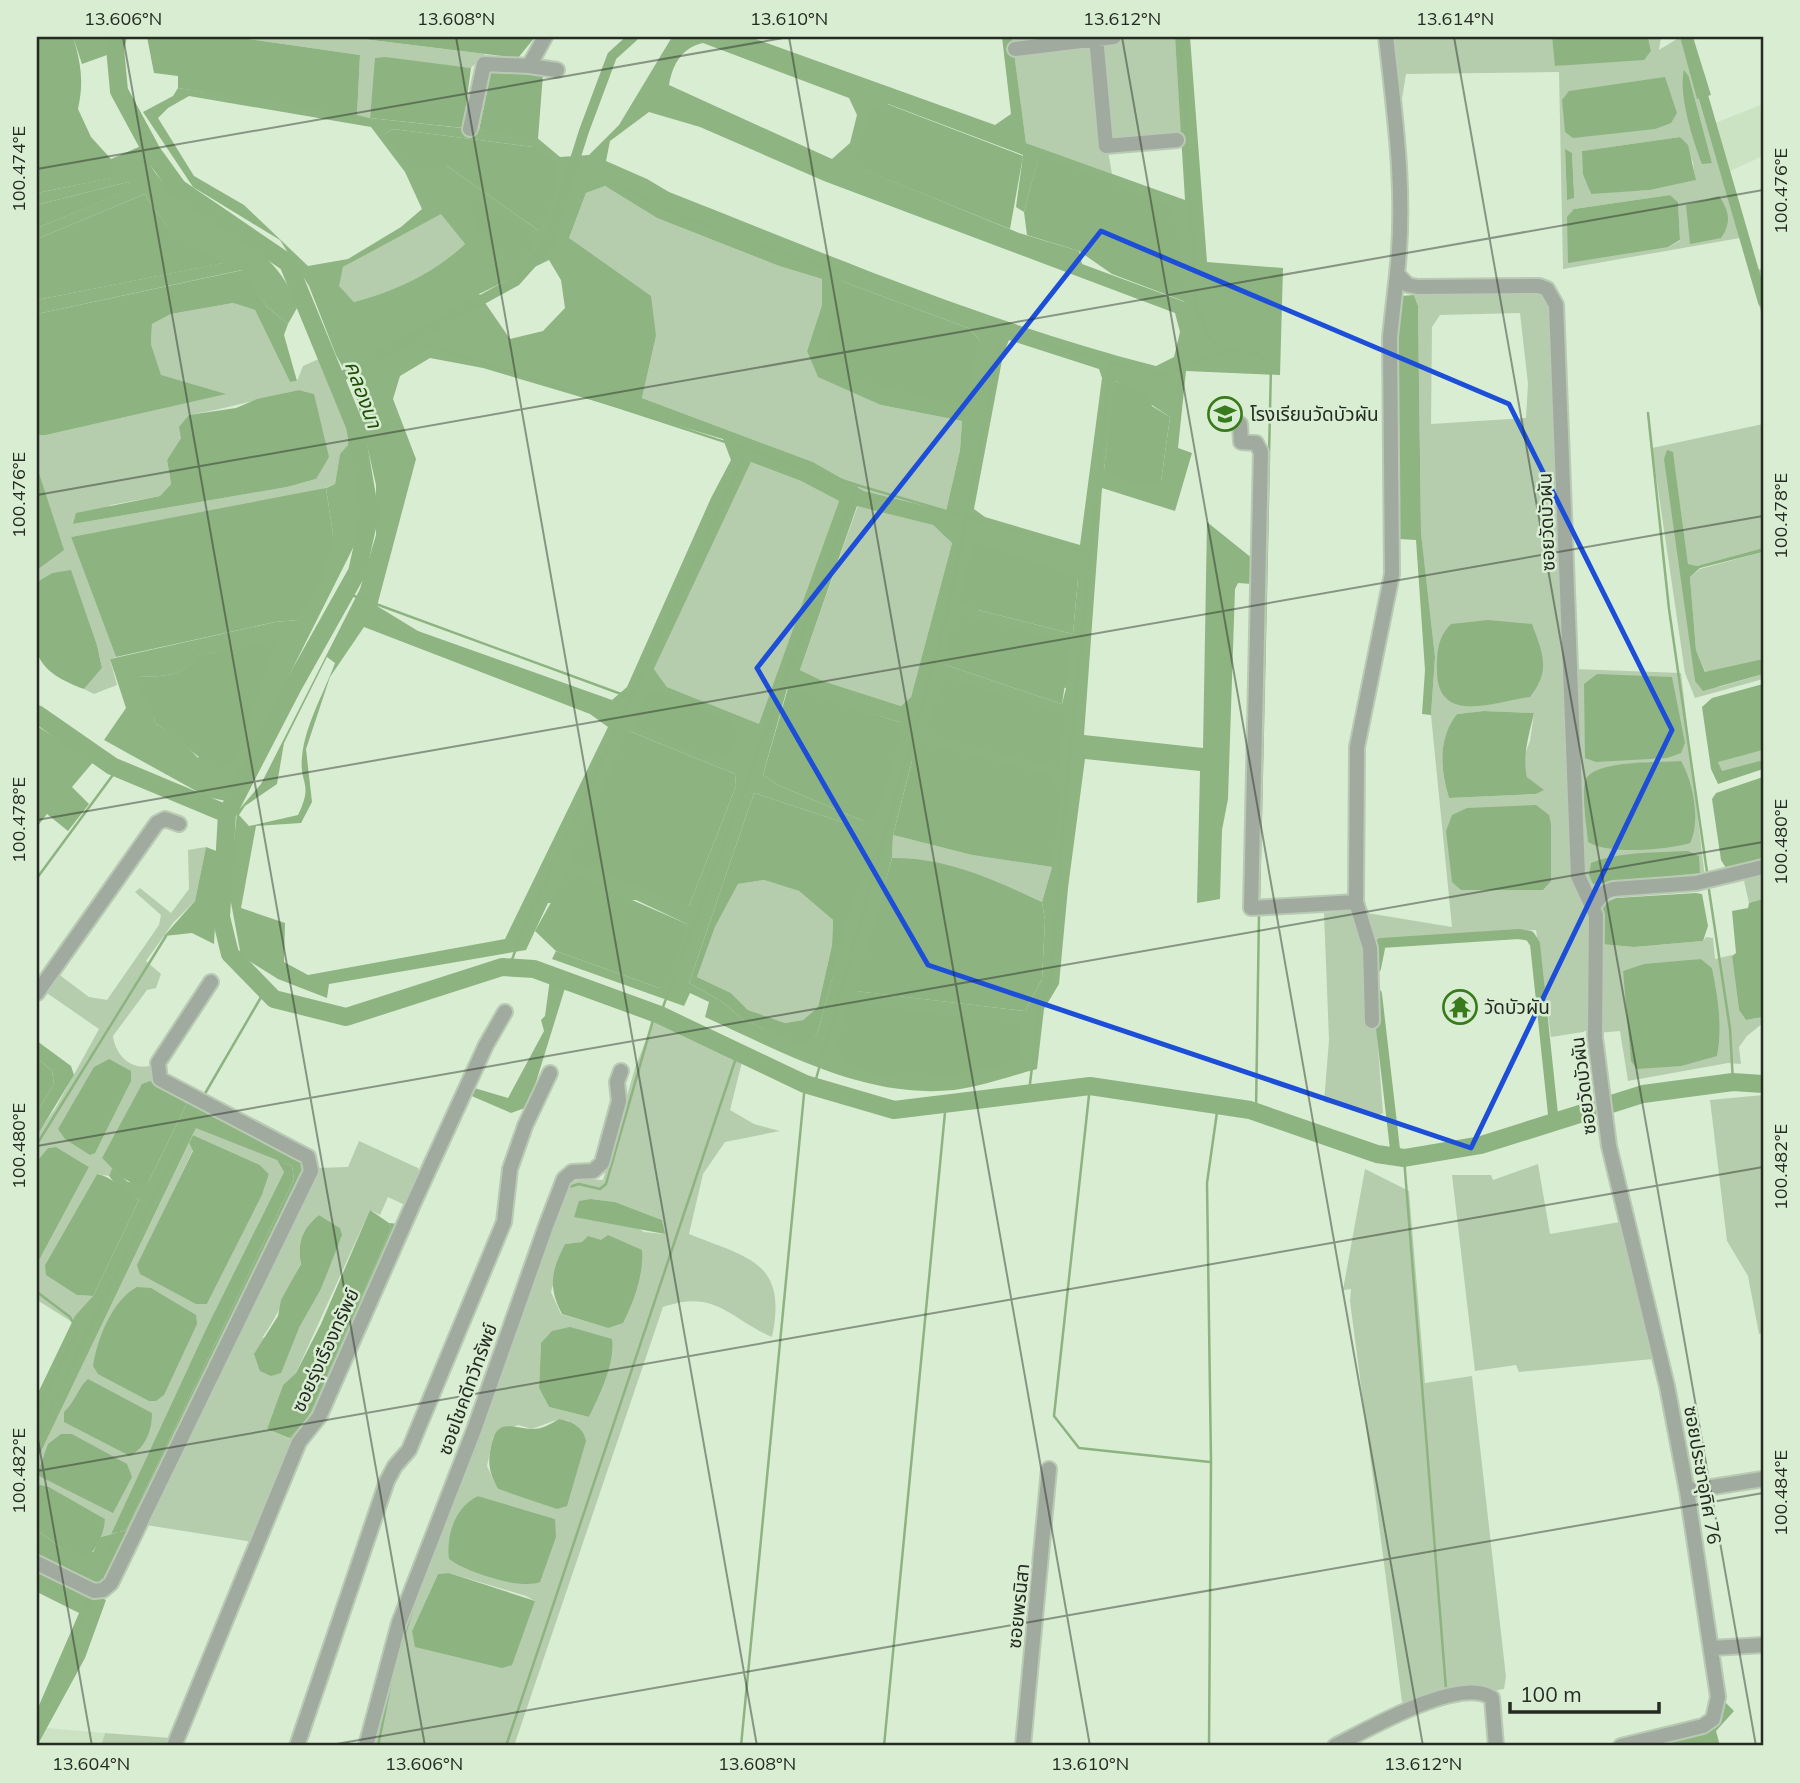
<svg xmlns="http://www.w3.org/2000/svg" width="1800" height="1783" viewBox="0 0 1800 1783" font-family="Mulish,'Noto Sans Thai',sans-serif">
<rect width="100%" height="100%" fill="#d9edd3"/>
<!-- built -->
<path fill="#cbe3c3" d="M1763,104V156L1730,171L1715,123Z
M46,1728L105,1733L101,1746H37Z"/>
<!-- green -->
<path fill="#b5cdad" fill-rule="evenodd" d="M235,37H347L485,54L471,68L376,58L370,118L357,115L360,55Z
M1012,37H1175L1182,143L1108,151L1112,174L1026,143Z
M1391,37H1552L1556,66L1651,51L1648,37H1661L1659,50L1680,37L1740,238L1563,269L1559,72L1406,74L1401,105ZM1689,77L1712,163H1711L1696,147L1683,88ZM1680,137L1693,162L1695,180L1650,190L1590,193L1582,151ZM1565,150L1572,153L1574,193V198L1567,199ZM1670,195L1678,202L1680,241L1668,247L1574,209Z
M605,186L657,218L779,266L822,279V305L807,351L881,405L962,421L960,450L946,511L864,491L813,462L642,398L656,336L569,238L586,193Z
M441,213L465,244C434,273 395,292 354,302L338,286L343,267Z
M1763,268V319L1750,273Z
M1520,289L1541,290L1549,303L1553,322L1585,904L1590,930L1591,1028L1583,1032L1551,1037L1536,930L1379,940L1383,949L1375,956V1008L1383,1113L1379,1115L1324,1102L1329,1040L1324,913L1349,910L1452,927L1431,715L1435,657L1421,534L1418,306L1414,295ZM1520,313L1528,384L1526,418L1431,424L1432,327L1440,315ZM1532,624L1529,697L1508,700ZM1484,711L1534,713L1530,741L1523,759L1527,777L1543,790L1536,794L1449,798C1440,769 1438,739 1457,714Z
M233,303L255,310L290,382L297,381L303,366L321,358L349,428L348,446L340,454L335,484L317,491L71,537L116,657L110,659L117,685L94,694L84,689L102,668L97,645L71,571L52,573L37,582V570L63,550L37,467V435H46L224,394L161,376L151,344L152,324L171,314ZM299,390L314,394L316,479L287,487L73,524L111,505L160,496L171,484L167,460L181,438L189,415C227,409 262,398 299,390Z
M1763,424V548L1697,566L1688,565L1673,453L1695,681L1719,687L1763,674V679L1695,698L1685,673L1652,448Z
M751,462L801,481L839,501L760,725L667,687L654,669Z
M858,505L933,525L952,543L911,697L901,706L823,681L800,670Z
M1763,552V659L1706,673L1696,650L1690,577L1700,569Z
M1575,669L1681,673L1705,878L1595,890L1587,888L1583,878Z
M1763,750V760L1721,772L1718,761Z
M893,835L972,855L1052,867L1042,902C989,877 951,865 892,858Z
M206,847L195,901L173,923L146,961L161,974L156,988L147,990L113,1036C115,1053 129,1070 149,1066L182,1016L163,1065L167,1075L193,1102L187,1103L171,1092L102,1158L112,1168L109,1176L97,1174L45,1265L77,1295L93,1296L72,1322L37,1300V1264L89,1167L56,1147L48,1148L37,1161V1133L55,1109L99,1029L44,991L57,973L89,997L107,1000L159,925L161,915L135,892L140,888L171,913L189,889L188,850Z
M1763,873V899L1749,903L1744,881Z
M764,880L799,891L833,920L832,945L818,1007L803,1020L785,1023L748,1010L731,993L697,977L715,927L738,884Z
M1706,937L1713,938L1715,959L1732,955L1739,1010L1746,1020L1763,1017V1023L1747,1036L1739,1047L1741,1064L1728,1063L1628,1081L1620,1031L1597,1033L1600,944L1634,947L1703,941ZM1701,959L1712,968C1718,996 1723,1028 1717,1056L1626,989L1623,971Z
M655,1017L742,1062L730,1110L754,1124L780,1131L725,1142L703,1174L689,1234C748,1258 788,1261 772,1337C727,1317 716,1289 663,1307L514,1746H368L415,1589L566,1184L583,1179L603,1180L635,1068ZM591,1199L615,1202L662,1220L664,1234L644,1232ZM601,1240L608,1328L561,1314L551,1292L565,1244ZM611,1339C615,1364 600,1395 589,1417L549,1407L539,1388L541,1343ZM559,1419L569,1421L523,1497L498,1489L487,1466L493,1437L518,1425L532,1429ZM478,1496L555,1519L540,1581C520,1590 466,1572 449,1558ZM449,1573L526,1596L535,1601L412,1631L438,1574Z
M1763,1095V1333L1759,1334L1748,1276L1727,1241L1710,1100Z
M196,1127L277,1160L284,1172L207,1327L111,1534L101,1537L105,1519L49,1487L37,1484V1460L189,1143L193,1150L138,1265L207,1304L262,1195L269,1174L260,1165L193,1135Z
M359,1141L418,1168L422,1179L407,1206L388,1197L380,1215L370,1210L296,1373L283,1385L267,1429L295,1441L253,1542L146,1525L317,1168L348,1167ZM319,1215L340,1228L341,1235L321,1289L299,1328L262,1338C279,1315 288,1289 301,1263C297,1242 302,1229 319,1215Z
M1538,1164L1550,1234L1620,1222L1653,1359L1519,1372L1516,1365L1475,1371L1452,1175H1491L1493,1180Z
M1365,1169L1409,1191L1425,1383L1472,1376L1506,1677L1504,1689L1408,1706L1402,1702L1350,1301L1351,1289L1343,1290Z
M105,1733L171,1738L168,1746H101Z"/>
<!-- forest -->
<path fill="#8eb482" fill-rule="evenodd" d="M73,37H111L107,55L82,64Z
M672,37H750L995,125L1011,114L1002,37H1012L1026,143L1185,200L1175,37H1190L1207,262L1283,268L1280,375L1186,371L1178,448L1192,453L1175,511L1102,488L1084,735L1203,748L1207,522L1253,559L1252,584L1238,583L1235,589L1228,799L1222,830L1220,899L1197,903L1200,771L1085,759L1068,888L1059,984L1044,1009L1037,1069C1010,1076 981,1087 954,1090C865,1099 784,1053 705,1017L709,1002L690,993L684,1006L552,959L556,951L659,988L687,924L636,900L548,903L526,950L329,984L327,998L278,979L241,956L229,892L237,812L261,784L360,589L376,535V485L354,387L336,355L309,286L280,240L193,187L143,112L173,96L178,88L332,109L370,118L535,136L560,157L589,155L619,125ZM703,43L849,98L857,115L850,143L832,159L669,85C673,63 682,48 703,43ZM189,96L371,127L405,172L422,209L401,227L348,259L308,266L244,205L194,176L158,118L168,108ZM888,104L1023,155L1016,207L1024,212L1039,156L1185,302L1082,264L1079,251L1019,233L853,165ZM649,112L700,127L824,181L1175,313L1180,332L1174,357L1156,366C988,323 829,255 669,192L647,179L606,161L610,141ZM393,129L533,147L538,230L447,166L385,134ZM605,186L657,218L779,266L822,279V305L807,351L818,377L881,405L962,421L960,450L946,511L864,491L813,462L642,398L656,336L651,296L569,238L586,193ZM441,214L465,244C434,273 394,292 354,302L339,286L343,267ZM549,260L561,280L565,308L543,331L510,339L479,294ZM841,281L968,328L979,339L971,362ZM1009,340L1099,369L1102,378L1080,545L985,517L974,509L1003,355ZM430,358L483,368L723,439L731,460L711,498L627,687L612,700L418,631L377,606L416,459L393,399L400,376ZM1116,381L1170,417L1161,482L1104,470ZM751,462L801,481L839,501L759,724L667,687L654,669ZM857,506L933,525L952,543L911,697L901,706L823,681L800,670ZM1078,578L1073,634L978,610ZM364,627L590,714L608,727L505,939L308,975L284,962L285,923L241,908L256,826L301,823L312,802L306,749L330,677ZM327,657L335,663C324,693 305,725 302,757C299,785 314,782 298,815L249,826L239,815L245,806L277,784L284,743ZM943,664L1066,688L1062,704ZM787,689L899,722L863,821L778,785L763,775ZM629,731L735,774L736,786L689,906ZM912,761L1052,867L1042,902L1045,920L1042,979L1025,1011L856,991L892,858L893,835ZM754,793L851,825L870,836L818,1031L807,1046L744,1020L721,1001L689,983Z
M1680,37H1693L1711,95L1697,99Z
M141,146C146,155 150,166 157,175C199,227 276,236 297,308L288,324L267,307L242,270L37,314V300L223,263C211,252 197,250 184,241C167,229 156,212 145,194L37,239V228L133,188L128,182L37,205V193L111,178V159Z
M1414,295L1418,306L1421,533L1435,657L1431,715L1422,714L1425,670L1416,540L1399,539L1397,322L1400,296Z
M349,428L360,488L362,530L226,801L207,797L104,740L126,708L110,659L275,622L297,620L333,534L326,488L335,484L340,454L348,445ZM275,640L198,758L181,740L155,723L153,704L138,676C159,677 186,677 198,656Z
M37,726L94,761L72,787L89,804L68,831L47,814L37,827Z
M550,979L566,985L532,1095L525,1108L511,1113L467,1094L471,1087L508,1098L544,1031L541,1020L545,1016Z
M37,1041L71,1066L74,1075L38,1134L37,1112L54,1084L52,1071L37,1058Z
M193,1102L304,1160L308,1168L109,1582L94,1587L37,1560V1530L60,1547L93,1552L101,1537L126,1530L294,1179L292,1166L196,1128L37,1460V1395L75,1316L93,1296L139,1200L119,1188L109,1176L112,1168L128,1182L148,1183L187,1103Z
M389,1223L399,1224L315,1418L295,1441L289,1438L307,1419L313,1407L391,1229Z
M37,1566L106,1600L85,1658L37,1746V1710L79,1613L37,1592Z
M1724,1701L1734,1711L1716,1731L1720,1746H1648C1677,1741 1720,1739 1724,1701Z"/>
<!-- water -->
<path fill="#8db381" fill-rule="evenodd" d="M37,37H73C81,63 84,82 78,109L91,137L111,159L112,178L37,193Z
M147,37H235L360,55L357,115L178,88V76L154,73Z
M347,37H535L518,58Z
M1552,37H1648L1651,51L1644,60L1555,66Z
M385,57L471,68L463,128L370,118L375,58Z
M497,70L543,74L538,139L479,130L491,72Z
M1684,70L1689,77L1712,163L1702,164C1693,141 1678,94 1684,70Z
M1665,77L1677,113L1671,123L1655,129L1573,138L1565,132L1562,100L1569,91Z
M887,104L1023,156L1010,229L852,165L871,111Z
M393,129L533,147L559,165L552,200L538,230L447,166L411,169L385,134Z
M1680,137L1688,145L1696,180L1650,190L1591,194L1583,174L1582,151Z
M1565,149L1572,153L1574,193V198L1567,200Z
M1039,155L1164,204L1174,215L1186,302L1112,274L1079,251L1027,235L1024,212Z
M128,182L134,188L37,228V205Z
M145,194C156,212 167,229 185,241C198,250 212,252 224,263L37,300V239Z
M1670,195L1678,202L1680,240L1668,247L1568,263L1567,217L1574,209Z
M1719,196C1729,211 1732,222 1721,238L1690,244L1686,205Z
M472,198L536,236L528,253L509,261C487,249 468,223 472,198Z
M243,270L267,307L288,324L284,335L297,381L290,382L255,310L233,303L171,314L152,324L151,344L161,375L226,394L46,435H37V314Z
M841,281L968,328L979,339L965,401L949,404L849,376L823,356Z
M1115,381L1148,394L1152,406L1170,417L1161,482C1139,490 1123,481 1104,470Z
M299,390L314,394L329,457L316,479L287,487L73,524L76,513L160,496L171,484L167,460L181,438L179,427L189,415L236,408L257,399Z
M1667,450L1673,452L1688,564L1697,566L1763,548V552L1700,568L1690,577L1696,650L1705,672L1763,659V674L1703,691L1695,681L1664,459Z
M37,467L64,550L37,570Z
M326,488L333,534L323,578L297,620L275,622L116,657L71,537Z
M977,543L1078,578L1073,634L978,610L960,601L967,565Z
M71,570L97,645L102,668L84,689C65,682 43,672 37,652V582L52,573Z
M963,615L1071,644L1062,704L943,664L952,631Z
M1488,620L1532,624C1543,654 1551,670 1530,697C1494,702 1436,726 1437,669C1437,651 1438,637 1451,624Z
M276,639L234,764L215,769C194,755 177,737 155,723L152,704L137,686V676C159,677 186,677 197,656Z
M1597,674L1672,677L1685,743L1681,753L1667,758L1596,762L1585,758L1584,684Z
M946,678L1066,715L1057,768L925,733Z
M1763,684V750L1718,762L1722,771L1763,760V769L1718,784L1711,769L1702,707L1712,698Z
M788,688L899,722L897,748L875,819L863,821L778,785L763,775Z
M659,693L734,723L736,741L731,756L714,759L636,727L634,716L648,695Z
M1484,711L1534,713C1529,735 1522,756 1527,777L1544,790L1536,794L1449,798C1440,769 1438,738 1457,714Z
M629,731L735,774L736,786L689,906L570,860Z
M922,743L1050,776L1060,799L1052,867L972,855L893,835L912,761Z
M1681,761C1693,781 1701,822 1690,843C1665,850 1610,855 1588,842C1587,825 1581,799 1585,782C1590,759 1661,763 1681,761Z
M1763,777V858L1726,868L1721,860L1712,799L1716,793Z
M754,793L851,825L871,836L818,1031L807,1047L744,1020L721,1001L689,983ZM764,880L799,891L833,920L832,945L818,1007L803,1020L785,1023L748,1010L731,993L697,977L715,927L738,884Z
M1536,805L1549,815L1551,824V881L1543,890H1461L1452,882L1446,831L1452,815L1467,808Z
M206,847L219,852L214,944L192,933L164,936L195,901Z
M1688,851L1699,856L1700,873L1593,884L1589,875L1591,863C1622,851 1656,853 1688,851Z
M892,858C945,857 995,880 1042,902L1045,920L1042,979L1025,1011L855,991Z
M568,872L687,924L672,973L659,988L556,951L535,931Z
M1696,893L1702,894L1708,926L1703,941L1634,947L1600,944L1601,912L1606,902L1616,898Z
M1763,899V1017L1746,1020L1739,1010L1732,956L1736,953L1732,911L1748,908L1749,903Z
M1701,959L1712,968C1718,996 1723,1028 1717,1056L1681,1066L1637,1069L1631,1061L1623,971L1644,964Z
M848,1002L1022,1026V1059C970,1072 907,1092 856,1067C848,1064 842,1055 836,1049Z
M37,1058L52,1071L54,1084L37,1112Z
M109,1059L131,1071V1081L95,1153L90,1155L65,1139L58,1129L94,1067Z
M150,1081L187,1103L148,1183C129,1189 115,1171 102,1158L142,1084Z
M193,1135L260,1165L269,1174L262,1195L207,1304H196L140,1274L137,1265L193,1151L189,1143Z
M56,1147L89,1167L37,1264V1161L48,1148Z
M277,1160L292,1166L294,1179L126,1530L111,1534L207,1327L284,1172Z
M97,1174C113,1177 125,1191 139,1200L93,1296L77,1295L46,1275L45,1265Z
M591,1199L615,1202L662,1220L665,1234L574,1217L579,1201Z
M370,1210L389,1223L391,1229L313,1407L307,1419L289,1438L267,1429L283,1385L296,1373L321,1324Z
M319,1215L340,1228L342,1235L321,1289L299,1328L281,1373L271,1376L260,1371L254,1354L278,1316L281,1300L301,1264C297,1242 302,1229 319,1215Z
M608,1235L642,1250C644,1273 634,1302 623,1323L608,1328L562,1314C548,1287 551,1272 565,1244L582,1242L588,1236L601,1240Z
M137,1287L151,1288L196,1315L197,1324L164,1395L156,1401H149L98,1374L93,1366C97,1340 112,1300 137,1287Z
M570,1327L612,1339C615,1364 600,1395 589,1417L549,1407L539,1388L541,1343L552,1331Z
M88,1379L152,1413C152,1430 146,1447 130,1456L64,1422V1412C76,1401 77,1389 88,1379Z
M559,1419C572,1421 584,1428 586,1441L567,1506L557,1509L498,1489C490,1473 487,1465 491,1447C497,1416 512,1429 533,1429C542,1429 551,1424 559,1419Z
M61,1434H72L127,1464L132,1477L113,1513L37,1475L48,1444Z
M37,1484L49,1487L105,1519C104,1533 98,1549 86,1557L60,1547L37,1530Z
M478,1496L555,1519L556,1537L540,1582C520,1590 466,1572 449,1559C446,1535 455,1507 478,1496Z
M449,1573L535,1601L512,1665L502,1668L415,1647L412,1631L438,1574Z"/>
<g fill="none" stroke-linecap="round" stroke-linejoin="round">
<!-- stream -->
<path stroke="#8db381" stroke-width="2.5" d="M1181,37L1196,305L1207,336L1227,350
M574,164L678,215L1011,334L1160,376L1227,350L1259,354L1271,366L1259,902
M409,339L857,485L1090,553
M1648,413L1669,609L1707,872
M346,593L632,698
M37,878L118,768
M1709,890L1730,1029L1733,1082
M213,918L221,917
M509,968L522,932L748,447
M660,1015L857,485
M814,1086L946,619L1003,332
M1090,1086L1054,1416L1079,1448L1210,1462
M1029,1092L1039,1009L1051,980L1065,803L1110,362
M203,1097L264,992
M1256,1112L1259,913
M193,1114L277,1157L283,1164
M37,1144L166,936
M1404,1158L1446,1689
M566,1194L569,1187L579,1184L600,1189L606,1184L655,1013
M37,1292L70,1317L77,1330L37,1410
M526,1303L555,1223
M37,1437L198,1106
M470,1461L479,1438
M37,1550L80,1573L91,1575L103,1564L119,1532
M37,1579L89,1603L37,1722
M397,1658L415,1601
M378,1746L393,1671
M506,1746L738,1052
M741,1746L805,1084
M884,1746L946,1102
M1209,1746L1211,1462L1207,1183L1218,1105"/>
<!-- canal -->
<path stroke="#8db381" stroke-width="10" d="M1686,37L1763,302
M337,379L516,281L548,245L584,131L612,56L633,37
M1376,968L1381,943L1519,934L1530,936L1535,944L1554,1124
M1377,994L1396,1158"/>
<!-- river -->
<path stroke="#8db381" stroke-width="18" d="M118,37L115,48L119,91L152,152L178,188L288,263L355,426L370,514L357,572L292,688L227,814L221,917L230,954L274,999L346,1017L502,967L534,969L660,1015L805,1084L894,1110L1090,1086L1250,1110L1377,1154L1404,1158L1481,1145L1643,1094L1733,1082L1763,1084
M37,714L112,766L227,814"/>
<!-- minor casing -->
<g stroke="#b8cab3" stroke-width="18">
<path id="minor" d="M1096,37L1106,146L1177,140
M1386,37C1395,116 1406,194 1397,274L1408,285L1418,287L1539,286L1547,289L1556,305L1578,876L1596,915L1595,1038L1609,1146L1667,1386L1687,1491L1718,1697L1713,1719L1703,1726L1621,1746
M1015,49L1114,37
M529,66L557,70
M470,129L484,64L529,66L545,37
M1240,424L1241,442L1256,443L1261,452L1251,908L1356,902
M1593,906L1605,892L1613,889L1696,883L1763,867
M37,993L157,823L165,819L179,824
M1372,1021L1370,948L1356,902L1357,747L1392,574L1390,337L1397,274
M1687,1491L1763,1479
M37,1563L94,1591L103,1590L111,1583L311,1171L308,1157L160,1079L158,1063L211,982
M1712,1648L1763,1645
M174,1746L299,1442L319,1417L414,1202L486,1045L505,1012
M297,1746L387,1481L395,1466L409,1450L504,1222L510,1169L525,1126L550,1073
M366,1746L399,1623L474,1430L546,1226L564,1179L572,1172L593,1171L602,1163L619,1101L617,1082L621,1071
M1023,1746L1049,1469
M1335,1746C1367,1730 1460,1675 1492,1698L1496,1746"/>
</g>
<!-- minor -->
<use href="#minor" stroke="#a1aa9f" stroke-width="14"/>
</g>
<!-- marked area -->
<path fill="none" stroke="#1d4ed8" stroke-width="5" stroke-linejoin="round" d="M1101,231L1509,404L1672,730L1471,1148L928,965L757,668Z"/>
<!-- ticks -->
<path fill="none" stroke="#242b22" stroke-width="2" stroke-opacity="0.45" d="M123,37L425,1746M456,37L757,1746M789,37L1090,1746M1122,37L1423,1746M1454,37L1756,1746M37,169L789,37M37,495L1763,190M37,820L1763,516M37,1146L1763,842M37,1434L92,1746M37,1471L1763,1167M325,1746L1763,1493"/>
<!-- icons -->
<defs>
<g id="school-ring" transform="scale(1.75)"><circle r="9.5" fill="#d9edd3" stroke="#397b1c" stroke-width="1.5"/><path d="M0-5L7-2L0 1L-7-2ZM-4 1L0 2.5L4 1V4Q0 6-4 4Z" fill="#397b1c"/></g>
<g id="temple-ring" transform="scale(1.75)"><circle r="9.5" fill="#d9edd3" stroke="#397b1c" stroke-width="1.5"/><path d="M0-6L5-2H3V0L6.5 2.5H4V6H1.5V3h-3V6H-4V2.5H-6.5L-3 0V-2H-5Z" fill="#397b1c"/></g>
</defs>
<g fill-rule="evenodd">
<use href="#school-ring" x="1225" y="414"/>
<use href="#temple-ring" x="1460" y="1007"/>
</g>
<g text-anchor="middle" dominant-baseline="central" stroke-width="5" stroke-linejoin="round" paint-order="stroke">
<!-- poi labels -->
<g font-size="19" fill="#242b22" stroke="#d9edd3" text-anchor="start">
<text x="1250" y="414">โรงเรียนวัดบัวผัน</text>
<text x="1484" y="1007">วัดบัวผัน</text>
</g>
<!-- street labels -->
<g font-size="19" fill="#242b22" stroke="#d9edd3">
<text transform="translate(1546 522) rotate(-92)">ซอยวัดบัวผัน</text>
<text transform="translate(1583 1086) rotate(-97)">ซอยวัดบัวผัน</text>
<text transform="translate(325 1350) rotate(-65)">ซอยรุ่งเรืองทรัพย์</text>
<text transform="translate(467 1389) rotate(-70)">ซอยโชคดีทวีทรัพย์</text>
<text transform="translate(1703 1475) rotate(80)">ซอยประชาอุทิศ 76</text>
<text transform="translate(1018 1606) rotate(-84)">ซอยพรนิสา</text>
</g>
<!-- water labels -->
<g font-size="21" font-style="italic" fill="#1f4f08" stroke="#d9edd3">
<text transform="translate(364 394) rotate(70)">คลองนา</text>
</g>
</g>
<!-- border -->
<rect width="1800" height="1783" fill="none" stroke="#d9edd3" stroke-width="77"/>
<!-- scale -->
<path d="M1510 1702v10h149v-10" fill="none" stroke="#242b22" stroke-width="3.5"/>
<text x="1520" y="1702" font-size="21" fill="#242b22" stroke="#d9edd3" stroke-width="5" paint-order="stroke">100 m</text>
<rect x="38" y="38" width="1724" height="1706" fill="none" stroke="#242b22" stroke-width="2.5"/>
<g font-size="18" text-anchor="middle" fill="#242b22">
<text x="123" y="25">13.606°N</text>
<text x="456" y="25">13.608°N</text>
<text x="789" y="25">13.610°N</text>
<text x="1122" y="25">13.612°N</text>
<text x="1455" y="25">13.614°N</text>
<text transform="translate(19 169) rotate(-90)" y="6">100.474°E</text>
<text transform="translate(1781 191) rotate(-90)" y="6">100.476°E</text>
<text transform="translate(19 495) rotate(-90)" y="6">100.476°E</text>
<text transform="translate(1781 516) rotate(-90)" y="6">100.478°E</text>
<text transform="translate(19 820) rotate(-90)" y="6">100.478°E</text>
<text transform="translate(1781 842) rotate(-90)" y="6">100.480°E</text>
<text transform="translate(19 1146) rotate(-90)" y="6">100.480°E</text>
<text transform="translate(1781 1167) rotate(-90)" y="6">100.482°E</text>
<text transform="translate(19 1471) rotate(-90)" y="6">100.482°E</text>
<text transform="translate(1781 1493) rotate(-90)" y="6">100.484°E</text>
<text x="91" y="1770">13.604°N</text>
<text x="424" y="1770">13.606°N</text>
<text x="757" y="1770">13.608°N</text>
<text x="1090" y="1770">13.610°N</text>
<text x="1423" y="1770">13.612°N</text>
</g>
</svg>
